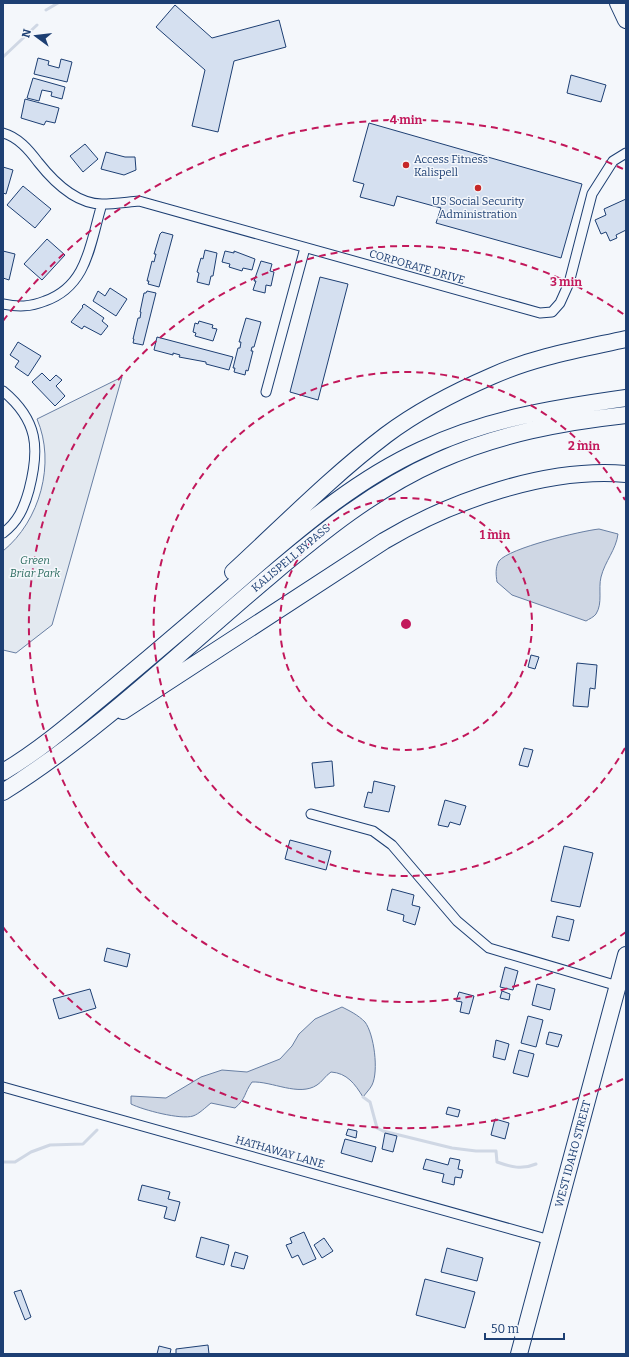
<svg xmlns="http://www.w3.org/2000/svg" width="629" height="1357" viewBox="0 0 629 1357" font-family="Bitter,serif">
<rect width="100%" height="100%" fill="#f4f7fb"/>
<!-- green -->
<path fill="#e3e9f0" stroke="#687fa3" d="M122,377L52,625L16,653L3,650V551C40,521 56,463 37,419Z"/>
<!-- water -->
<path fill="#cfd7e4" stroke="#687fa3" d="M599,529L618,534C616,550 605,561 601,577C598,589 603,603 596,614C594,617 589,619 586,621L512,595L497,582C496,575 495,568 499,561C509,548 581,531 599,529Z
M342,1007C350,1011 358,1015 365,1022C374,1034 379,1071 372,1085C370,1089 366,1093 363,1097C355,1084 347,1073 331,1072C325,1076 322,1082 317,1085C299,1097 272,1081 252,1082C244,1093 246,1099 235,1108L211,1103C206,1107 199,1114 193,1116C181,1120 143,1110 131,1104V1096L166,1098L201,1077L222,1070L247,1072L280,1059L292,1046L299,1034L315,1019Z"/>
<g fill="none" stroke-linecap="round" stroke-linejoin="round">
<!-- stream -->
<path stroke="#cfd7e4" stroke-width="3" d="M46,10L58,3
M3,57L37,25
M363,1097L370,1102L377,1128L383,1131L452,1148L476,1151H496L497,1162C511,1167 522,1170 536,1164
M3,1162H15L31,1152L50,1145L83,1144L97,1130"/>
</g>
<!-- building -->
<path fill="#d5e0f0" stroke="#1d3f73" d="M175,5L212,38L279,20L286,47L234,61L218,132L192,126L205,70L156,27Z
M38,58L49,61L48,65L59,68L61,59L72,62L67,82L34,74Z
M571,75L606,85L601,102L567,93Z
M33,78L65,87L62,99L51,96L52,92L42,90L39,101L27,98Z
M25,99L59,108L55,123L46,121L44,125L21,118Z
M369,123L582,184L561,258L436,223L441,208L397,196L394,206L360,197L364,184L353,181Z
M85,144L98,159L83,172L70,156Z
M106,152L125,157H135L136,170L124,175L101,169Z
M3,167L13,170L6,194L3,193Z
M23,186L51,209L35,228L7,205Z
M626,199V230L616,235L617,238L610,241L606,232L601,234L595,220L606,215L604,209Z
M162,232L173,235L159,287L148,284L149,281H147L152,261L154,262L156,254H154L160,234Z
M47,239L65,255L42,280L24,264Z
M205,250L217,253L213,276H211L209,285L197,282L199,273L197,272L201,258L203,259Z
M3,251L15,254L9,280L3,278Z
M225,251L234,253V251L255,259L252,270L243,268L242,271L229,267L230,264L222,262Z
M261,261L272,264L270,271L274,272L271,286L266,285L265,293L253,290L256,281H254Z
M320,277L348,284L318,400L290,392Z
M110,288L127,299L116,316L93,301L98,291L105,296Z
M147,291L156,293L143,345L133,343L134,339H133L138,318H140L141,312H140L144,293H146Z
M84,304L104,318L102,321L108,326L101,335L84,326L82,329L71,322L83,307L82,306Z
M246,318L261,322L254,347H252L251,351H253L248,371L246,370L245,375L234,372L235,368H233L238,348H240L241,342H239Z
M199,321L213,325L212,328L217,329L213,341L195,336L196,333L193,332L195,323L198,324Z
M157,337L233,357L229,370L206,364V362L179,357L180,355L173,353V355L154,350Z
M18,342L41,356L28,376L15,367L19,361L10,355Z
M42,373L50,381L56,375L62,380L56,386L65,396L55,406L32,382Z
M531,655L539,657L535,669L528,667Z
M577,663L597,665L595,689L590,688L588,707L573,706Z
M524,748L533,750L528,767L519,765Z
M332,761L334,786L315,788L312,763Z
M374,781L395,786L389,812L364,807L368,792L372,793Z
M445,800L466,806L460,825L450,822L448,827L438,825Z
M290,840L331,851L326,870L285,859Z
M564,846L593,853L580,907L551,901Z
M392,889L414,895L412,905L420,907L415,925L403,921L404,915L387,910Z
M557,916L574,920L569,941L552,937Z
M107,948L130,954L127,967L104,961Z
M505,967L518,971L513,990L500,987Z
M537,984L555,989L550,1010L532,1005Z
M90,989L96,1008L59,1019L53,999Z
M502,991L510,994L509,1000L500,998Z
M459,992L474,996L469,1014L460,1012L462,1002L456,1001Z
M528,1016L543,1020L536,1047L521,1043Z
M549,1032L562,1035L558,1047L546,1044Z
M496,1040L509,1044L505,1060L493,1057Z
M519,1050L534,1054L528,1077L513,1073Z
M448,1107L460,1110L458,1117L446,1114Z
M495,1119L509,1123L505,1139L491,1135Z
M348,1129L357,1131L356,1138L346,1135Z
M385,1133L397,1136L393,1152L382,1149Z
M345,1139L376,1147L372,1162L341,1153Z
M450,1158L460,1160L458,1169L463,1170L461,1178L455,1177L454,1185L442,1182L444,1174L423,1169L426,1159L448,1165Z
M142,1185L170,1192L168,1199L180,1202L175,1221L164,1218L167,1207L138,1200Z
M304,1232L316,1259L303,1265L298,1255L292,1258L286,1245L292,1243L290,1238Z
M201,1237L229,1245L224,1265L196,1257Z
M324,1238L333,1251L322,1258L314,1245Z
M447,1248L483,1258L477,1281L441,1272Z
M235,1252L248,1256L244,1269L231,1266Z
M425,1279L475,1292L465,1328L416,1315Z
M21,1290L31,1317L25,1320L14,1292Z
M208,1345L209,1354H176V1349Z
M159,1346L171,1349L170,1354H157Z"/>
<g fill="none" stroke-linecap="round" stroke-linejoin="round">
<!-- minor casing -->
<g stroke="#1d3f73" stroke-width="11">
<path id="minor" d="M3,133C18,137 29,150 38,162C53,181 76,204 102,204C115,204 127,202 139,201L540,313L552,312L560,303L569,283L592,194L613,161L626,153
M3,304C18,307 30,307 45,301C88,286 90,243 102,204
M3,391C38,420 40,448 29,490C24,508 18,522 3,533
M266,392L305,248
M311,814L373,831L392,845L457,921L489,948L618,986
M3,1087L550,1240"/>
</g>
<!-- trunk casing -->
<g stroke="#1d3f73" stroke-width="18">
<path id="trunk" d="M618,3L626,20
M233,572C283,526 332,476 386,435C418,411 455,392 492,376C534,357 581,349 626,339
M123,711L384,541C451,501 547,467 626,474
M3,772C42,749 77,718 112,689C161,648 209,607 257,565C307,522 360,478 421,450C486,419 555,408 626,398
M3,792C100,731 183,649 270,576C322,532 375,489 438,461C498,434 562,422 626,415
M519,1354L626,955"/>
</g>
<!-- minor -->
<use href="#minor" stroke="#f4f7fb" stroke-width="9"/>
<!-- trunk -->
<use href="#trunk" stroke="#f4f7fb" stroke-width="16"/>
</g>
<!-- distance rings -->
<g fill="none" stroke="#c2185b" stroke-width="2" stroke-dasharray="7 5">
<circle cx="406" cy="624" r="126"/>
<path d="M625 748A252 252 0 1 1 625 500"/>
<path d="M626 932A378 378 0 1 1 626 316"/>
<path d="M623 1079A504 504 0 0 1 3 927M3 321A504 504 0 0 1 623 169"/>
</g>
<!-- markers -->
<g fill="#c62828" stroke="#f4f7fb" stroke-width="1.5">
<circle cx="406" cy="165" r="4"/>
<circle cx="478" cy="188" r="4"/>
</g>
<g text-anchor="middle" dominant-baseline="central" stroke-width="3" stroke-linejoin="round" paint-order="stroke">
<!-- poi labels -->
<g font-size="11" fill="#1d3f73" stroke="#f4f7fb" text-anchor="start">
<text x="414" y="159">Access Fitness<tspan x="414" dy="13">Kalispell</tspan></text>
<text x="478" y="201" text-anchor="middle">US Social Security<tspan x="478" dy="13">Administration</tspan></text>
</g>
<!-- street labels -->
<g font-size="11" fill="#1d3f73" stroke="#f4f7fb">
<text transform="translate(417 267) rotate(16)">CORPORATE DRIVE</text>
<text transform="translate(291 558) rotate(-40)">KALISPELL BYPASS</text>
<text transform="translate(280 1152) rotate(16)">HATHAWAY LANE</text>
<text transform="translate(573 1154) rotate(-75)">WEST IDAHO STREET</text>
</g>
<!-- park labels -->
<g font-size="11" font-style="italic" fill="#2c6c60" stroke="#f4f7fb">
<text x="35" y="560">Green<tspan x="35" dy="13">Briar Park</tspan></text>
</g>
</g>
<circle cx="406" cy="624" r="6" fill="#c2185b" stroke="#f4f7fb" stroke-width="2"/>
<g font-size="12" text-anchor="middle" font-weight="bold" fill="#c2185b" stroke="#f4f7fb" stroke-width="3" stroke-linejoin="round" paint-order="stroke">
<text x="406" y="124">4 min</text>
<text x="566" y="286">3 min</text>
<text x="584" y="450">2 min</text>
<text x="495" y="539">1 min</text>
</g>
<!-- border -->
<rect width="629" height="1357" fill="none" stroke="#1d3f73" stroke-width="8"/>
<!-- north arrow -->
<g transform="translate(36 36) rotate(285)" stroke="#f4f7fb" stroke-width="3" paint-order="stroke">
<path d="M0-3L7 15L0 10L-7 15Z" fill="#1d3f73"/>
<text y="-6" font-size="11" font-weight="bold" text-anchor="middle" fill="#1d3f73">N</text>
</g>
<!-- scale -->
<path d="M485 1333v6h79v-6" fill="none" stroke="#1d3f73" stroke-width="2"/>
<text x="491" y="1333" font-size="12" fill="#1d3f73" stroke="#f4f7fb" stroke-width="3" paint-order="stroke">50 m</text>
</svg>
